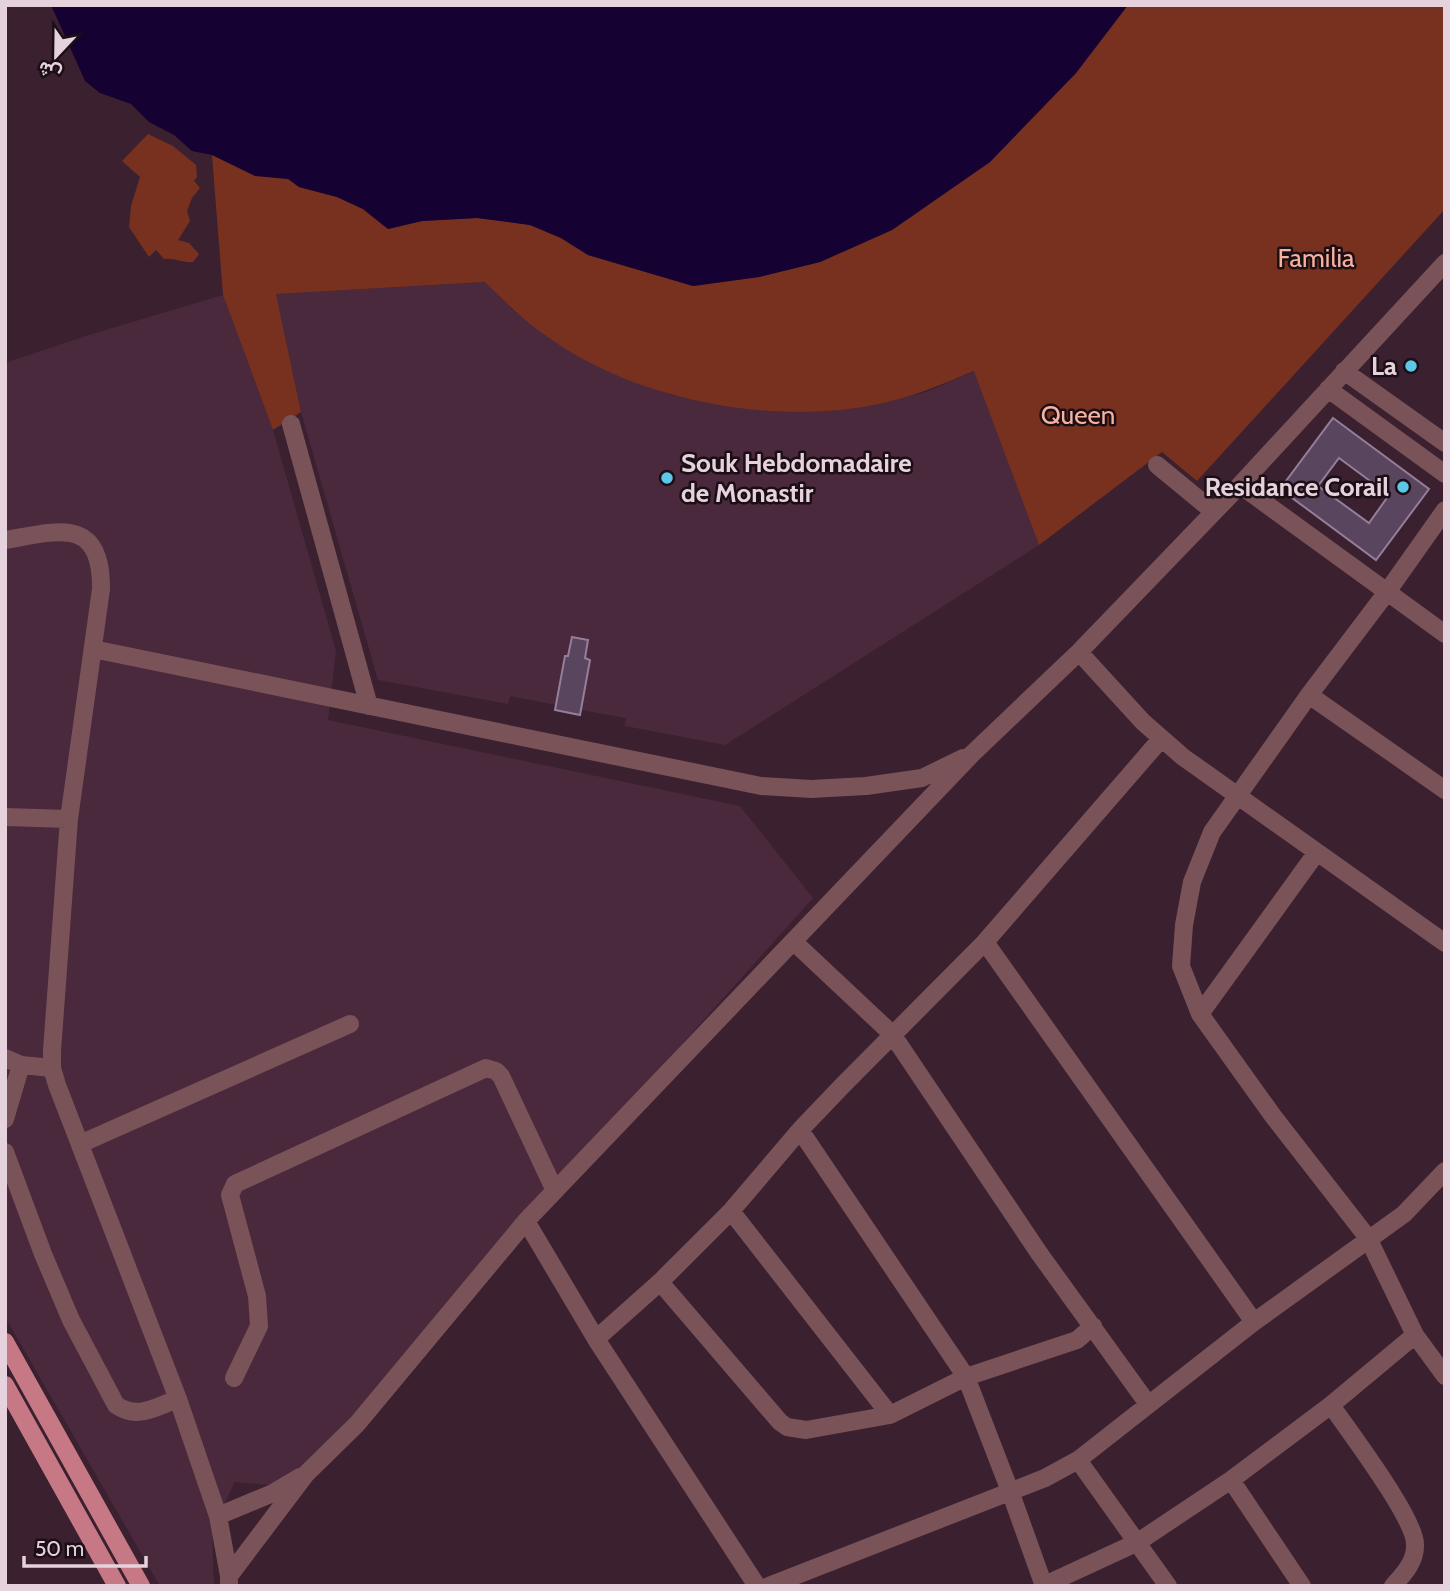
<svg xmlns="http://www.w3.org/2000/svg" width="1450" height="1591" viewBox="0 0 1450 1591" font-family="Cabin,Vazirmatn,sans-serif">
<rect width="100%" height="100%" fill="#3b2030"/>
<!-- built -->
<path fill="#4a293d" d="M486,282L512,309L550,339L590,362L632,381L672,395L729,406L784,411L835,410L879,404L926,392L975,371L1039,545L725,745L625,726L626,718L581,710L580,715L555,710L556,705L510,696L508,704L378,680L301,412L276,294Z
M223,295L273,430L336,651L328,720L740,806L813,898L506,1241L358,1421L281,1486L235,1482L212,1529L214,1586H160L5,1317V363L89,335Z"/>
<!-- green -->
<path fill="#79311f" d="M1128,5H1445V209L1197,481L1162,452L1039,545L974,371C943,384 913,397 879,404C773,426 638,401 549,338C525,322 505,302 485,282L276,294L301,412L273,430L223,295L212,155L255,175L289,179L299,187L337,197L363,209L388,229L422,221L477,218L530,225L561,238L588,255L693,286L759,277L820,262L892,230L990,162L1076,73Z
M148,134L173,146L196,165L197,177L194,181L200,188L192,198L187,211L190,221L178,240L189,243L199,254L193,262C182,263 175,258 164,259L156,250L149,257L129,227L131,206L140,177L122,161Z"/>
<!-- water -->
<path fill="#160133" d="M51,5H1128L1076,73L990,162L892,230L820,262L759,277L693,286L588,255L561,238L530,225L477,218L422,221L388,229L363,209L337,197L299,187L288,179L255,176L212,155L192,151L174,135L149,122L131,104L100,93L85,81Z"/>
<!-- building -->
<path fill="#5a455e" stroke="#957e9a" stroke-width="2" fill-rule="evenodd" d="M1333,418L1429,489L1376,560L1280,489ZM1339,458L1389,495L1369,523L1318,486Z
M572,637L588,640L585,658L590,660L580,715L555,710L565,656H568Z"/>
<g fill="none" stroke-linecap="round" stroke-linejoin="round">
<!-- minor -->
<path stroke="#795358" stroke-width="18" d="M1344,371L1445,443
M1328,389L1445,474
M291,424L369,706
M1157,465L1214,512
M1240,485L1445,634
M1445,510L1387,592L1309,695L1212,832L1192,882L1184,925L1181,966L1200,1014L1273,1116L1368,1238L1415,1335L1445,1376
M5,540C58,531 102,516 101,589L69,819L52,1051V1068L57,1085L178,1399L218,1516L229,1576V1583
M93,649L761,786L811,789L866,786L922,778L963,758
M1079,652L1143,722L1183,757L1445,943
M1309,695L1445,790
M5,817L69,819
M794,942L892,1034L1039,1253L1148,1404
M985,942L1254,1322
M1200,1014L1317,852
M5,1058L21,1065L52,1068
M5,1119L21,1065
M800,1130L966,1377L1010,1491L1044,1586
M80,1144L350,1024
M5,1152L43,1254L71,1320L116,1405C138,1420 155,1407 178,1399
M731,1211L890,1415
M526,1221L596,1339L757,1586
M660,1282L780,1422L787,1427L806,1430L890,1415L966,1377L1077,1340L1093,1326
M596,1339L660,1282L731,1211L800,1130L843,1085L985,942L1161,739
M234,1378L259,1326L257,1296L230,1195L235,1184L486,1068L496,1071L501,1076L555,1191
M1331,1405C1348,1430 1415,1518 1415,1544C1416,1561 1404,1574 1393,1586
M1078,1460L1168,1586
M1231,1480L1302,1586
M218,1516L273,1493L300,1477
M229,1576L306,1474L357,1424L526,1221L972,754L1079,652L1240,485L1445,263
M769,1586L1045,1478L1078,1460L1254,1322L1404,1214L1445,1171
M1043,1586L1138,1542L1231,1480L1331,1405L1415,1335"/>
<!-- major -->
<path stroke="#c67984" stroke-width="18" d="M5,1342L141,1586
M5,1385L117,1586"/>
</g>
<!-- markers -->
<g fill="#5cc7e7" stroke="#1b0e15" stroke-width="2.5">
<circle cx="1411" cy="366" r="7"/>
<circle cx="667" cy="478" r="7"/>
<circle cx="1403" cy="487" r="7"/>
</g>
<g text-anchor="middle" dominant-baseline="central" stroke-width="5" stroke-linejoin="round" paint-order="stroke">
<!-- park labels -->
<g font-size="26" fill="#f7b19f" stroke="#1b0e15">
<text x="1316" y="258">Familia</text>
<text x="1078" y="415">Queen</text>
</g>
<!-- poi labels -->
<g font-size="26" font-weight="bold" fill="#e5d2dc" stroke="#1b0e15" text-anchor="end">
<text x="1397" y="366">La</text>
<text x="681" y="463" text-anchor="start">Souk Hebdomadaire<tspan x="681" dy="30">de Monastir</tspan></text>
<text x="1389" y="487">Residance Corail</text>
</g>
</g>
<!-- border -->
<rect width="1450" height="1591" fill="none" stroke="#e5d2dc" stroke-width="14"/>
<!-- north arrow -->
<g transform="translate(56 56) rotate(202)" stroke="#1b0e15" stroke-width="5" paint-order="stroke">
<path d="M0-5L12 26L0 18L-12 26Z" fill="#e5d2dc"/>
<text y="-10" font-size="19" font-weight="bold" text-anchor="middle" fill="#e5d2dc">ش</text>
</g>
<!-- scale -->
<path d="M24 1556v10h122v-10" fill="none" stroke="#e5d2dc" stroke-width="3.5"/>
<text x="35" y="1556" font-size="21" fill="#e5d2dc" stroke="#1b0e15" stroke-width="5" paint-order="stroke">50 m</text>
</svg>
